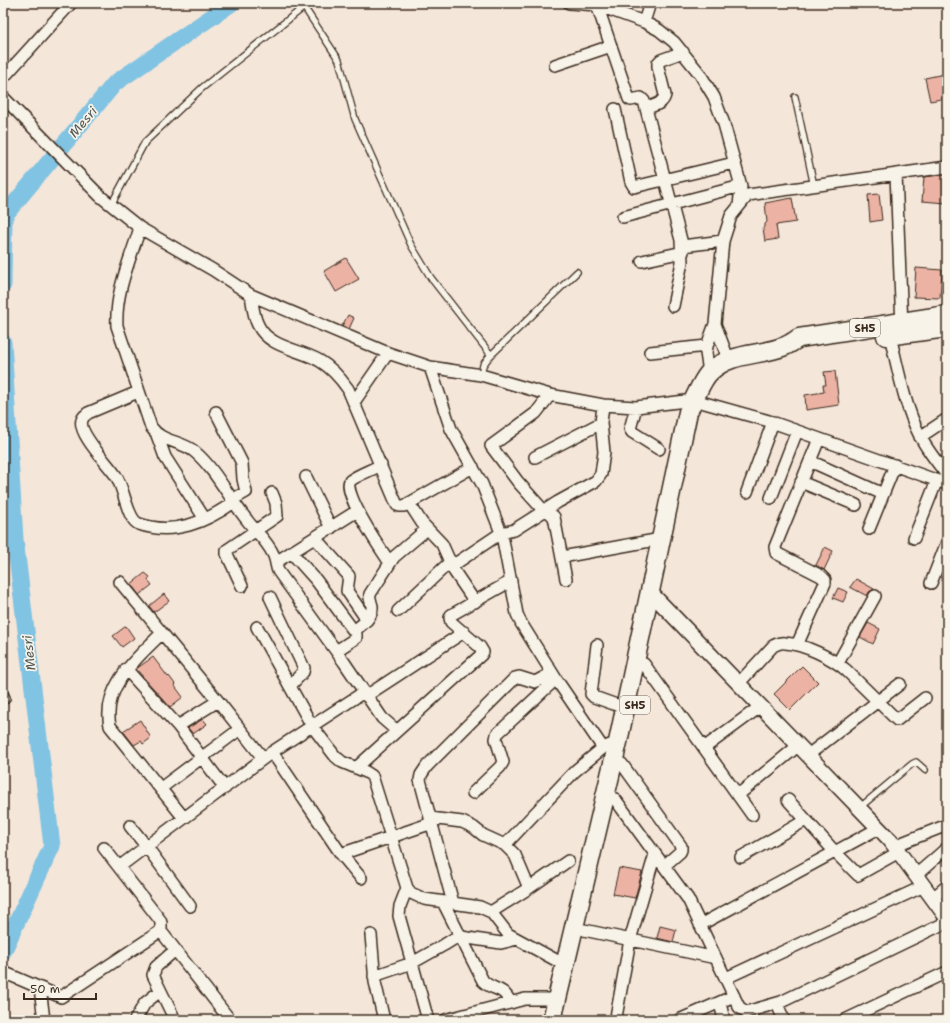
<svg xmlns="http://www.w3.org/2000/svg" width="950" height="1023" viewBox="0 0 950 1023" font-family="'Shantell Sans',sans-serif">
<rect width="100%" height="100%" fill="#f5e6da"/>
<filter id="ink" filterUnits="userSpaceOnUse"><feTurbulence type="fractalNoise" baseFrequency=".025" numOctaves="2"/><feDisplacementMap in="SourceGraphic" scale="8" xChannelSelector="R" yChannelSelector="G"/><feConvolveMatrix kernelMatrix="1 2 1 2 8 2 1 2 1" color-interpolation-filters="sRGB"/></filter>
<g filter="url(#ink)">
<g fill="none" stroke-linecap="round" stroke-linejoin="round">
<!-- river -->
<path stroke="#81c3e2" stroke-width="17" d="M3,285L4,216L115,83L232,3
M3,342L15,539L52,846L3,952"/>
</g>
<!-- building -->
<path fill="#ecb3a4" stroke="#3b2a1e" d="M944,74V78L947,77V98L930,101L925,78Z
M940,175L947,176L946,203L922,201L924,177Z
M879,194L882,220L870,222L868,195Z
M792,198L796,222L776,225L778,239L765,241L763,228L765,227V224L767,222L765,203Z
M346,258L359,279L336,292L324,271Z
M916,268L942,270L940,298L914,297Z
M348,315L354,318L349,329L342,326Z
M835,371L839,405L806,410L805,395L824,392L823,385H826L824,372Z
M825,547L833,551L824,570L816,565Z
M145,573L150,577L148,580L152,585L139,595L131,584Z
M856,579L874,589L869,592L867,596L850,587Z
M838,588L848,592L843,602L833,598Z
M164,594L169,601L154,612L149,606Z
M868,623L880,629L873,644L860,637Z
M126,626L134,638L122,647L113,636Z
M153,657L168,677L169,676L175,684L174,685L183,697L170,707L136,669Z
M802,666L818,682L790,710L774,694Z
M203,719L207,724L193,734L188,728Z
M140,720L151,738L143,744L141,741L134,745L123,731Z
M619,868L642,872L635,898L613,894Z
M660,926L676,930L673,942L657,938Z"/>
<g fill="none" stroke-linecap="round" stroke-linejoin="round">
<!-- service casing -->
<g stroke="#3b2a1e" stroke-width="8">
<path id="service" d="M795,97L814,186
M111,205L145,142L202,88L304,7L339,60L355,119L411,245L431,278L491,355
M481,375L483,365L489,357L577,272
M859,808L912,764L916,762L925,770"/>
</g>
<!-- minor casing -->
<g stroke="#3b2a1e" stroke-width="14">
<path id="minor" d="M569,3L597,5L644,22L659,30L674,42L700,74L714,97L724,124L741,186L739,206
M597,5L629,99L631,100L641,98L644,101L681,240L682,262L673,306
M644,22L650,3
M555,65L611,46
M3,78L71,3
M3,97L100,196L140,228L213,270L251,295L388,353L430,367L481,375L550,395L603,405L636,407L694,400L769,421L947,484
M647,108C655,105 663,104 665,95L658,67V63L661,60L683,52
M615,109L631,182L634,187L734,163
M896,174L902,327
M623,217L741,186
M140,228C130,260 115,292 117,326L151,427C162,443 181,440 195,452C216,470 229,498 247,520C255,531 267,541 273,554C276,559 276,566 278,571L344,662L382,718L397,731
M682,246L723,241
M642,261L683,252
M251,295C253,305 253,316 258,325C269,348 300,349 320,361C332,368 341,379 348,389L397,505L400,506H404L473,467
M715,324L729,361
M890,336C898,368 904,404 919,434C926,449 937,462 947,475
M650,352L707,346
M430,367L451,429L482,484L502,535L517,614L521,623L556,679L603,748
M709,372L706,353L707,346L715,324L723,241L731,216L748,195L947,167
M138,392L88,413C86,415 83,416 82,420C77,433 109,465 116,476C124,487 127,520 139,524C174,536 206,522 234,502
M354,402L388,353
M636,407L630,429L632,432L659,449
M216,412L242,463L243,479L246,492L232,500
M157,435L165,457L205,519
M920,437L947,419
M535,457L601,423
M810,461L883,494
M381,465C374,469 355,476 350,481C342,493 382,551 390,563
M306,477L331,528
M801,482L856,505
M747,492L773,422
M771,498L797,431
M409,503L422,523L442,544L454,571L475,602
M547,510L554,517L566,579
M544,511L518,482L491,446L536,413L550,395
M869,529L895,465
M315,538L349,576L347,591L367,620
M914,538L937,480
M291,552L316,580L356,634V638L336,651
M562,557L661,539
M276,562L357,511
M452,566L501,533L514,530L558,502L596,481L601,474L604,452L601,423L603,405
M120,582L218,701L263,758
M931,583L947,542
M242,586L227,554V550L277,516L276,503L272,493
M270,597L304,668L303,672L290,686
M398,611L451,561
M257,627L312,726L335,756L342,762L366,772L372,776L407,888L411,893L424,899L480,907L491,912L508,934L565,965
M354,631C362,624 373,618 372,606C371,602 369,598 370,594L394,557L427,529
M162,633C137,658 102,686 110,726L184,818
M597,645L591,694L594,697L625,708
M797,645L825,583V580L821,576L778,554L776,553L775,547L819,439
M838,663L875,596
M644,664L752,815
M126,669L178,726L225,788
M739,683L773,646C777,644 780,642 785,643C804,644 832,658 846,670L897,720L925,698
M3,696L4,698
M366,696L464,632
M178,726L218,701
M704,748L761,706
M272,752L341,854L361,878
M808,755L900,684
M622,764L681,846V850L680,852L664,866
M356,768L481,655L483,652L480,647L451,622L450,618L451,615L511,581
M161,788L240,729
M473,793L500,767L503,762L496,739L497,734L556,679
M738,795L799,745
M615,799L688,899L739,1007L746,1012L781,1002L947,922
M788,800L835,852L858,875L899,852
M430,818L462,822L473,827L483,835L505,845L515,855L529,888
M130,826L147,847L190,906
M505,845L575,771L603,748L610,745
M894,846L947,825
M104,848L160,920L161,923V932
M341,854L432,823
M741,857L806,820
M119,867L272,752L364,692
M916,875L947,848
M407,888L400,906L399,916L428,1020
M933,898L947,886
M443,902L483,981C494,992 501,984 511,1003
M453,903L420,780L421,775L427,766L515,678L519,677L535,682L552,673
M491,912L529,888L568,861
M700,925L879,828
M584,930L716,958
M371,935L375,982L384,1020
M461,937L501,943L517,939
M3,972L61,997L159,932L163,934L230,1020
M374,976L412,963L444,945L460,935
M726,978L924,886
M40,988L44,1020
M720,1003L724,1020
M777,1004L784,1020
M616,1017L630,940L655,854
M135,1020L145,1003L160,991
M175,1020L153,975L156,967L175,950
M445,1020L525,999H556
M679,1020L734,996
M845,1020L947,972"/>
</g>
<!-- tertiary casing -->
<g stroke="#3b2a1e" stroke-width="17">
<path id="tertiary" d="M651,593L890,840L947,918"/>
</g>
<!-- primary casing -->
<g stroke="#3b2a1e" stroke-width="21">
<path id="primary" d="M886,336L947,328
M552,1020L618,742L688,412C693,402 702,379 710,372C730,352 761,356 785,346C790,344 794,341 799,338L947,315"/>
</g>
<!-- service -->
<use href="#service" stroke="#f7f3e8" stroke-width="5.5"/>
<!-- minor -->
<use href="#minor" stroke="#f7f3e8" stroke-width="11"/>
<!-- tertiary -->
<use href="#tertiary" stroke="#f7f3e8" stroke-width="14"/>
<!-- primary -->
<use href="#primary" stroke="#f7f3e8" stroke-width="18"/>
</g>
</g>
<g text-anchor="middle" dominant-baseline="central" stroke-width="3.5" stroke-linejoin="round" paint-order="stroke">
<!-- shield labels -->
<g fill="#f7f3e8" stroke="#73665b" stroke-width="1">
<rect x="850" y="319" width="30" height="18" rx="3"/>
<rect x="620" y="696" width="30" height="18" rx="3"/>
</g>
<g font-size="11" font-weight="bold" fill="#3b2a1e">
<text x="865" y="328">SH5</text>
<text x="635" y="705">SH5</text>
</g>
<!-- water labels -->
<g font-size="13" font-style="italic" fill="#505859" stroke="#f7f3e8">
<text transform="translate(83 122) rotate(-50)">Mesri</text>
<text transform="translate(29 653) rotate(-97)">Mesri</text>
</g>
</g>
<!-- margin -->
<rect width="950" height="1023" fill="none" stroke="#f7f3e8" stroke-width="16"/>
<rect x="8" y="8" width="934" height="1007" fill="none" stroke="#3b2a1e" stroke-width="1.5" filter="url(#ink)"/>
<!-- scale -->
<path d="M24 993v6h72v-6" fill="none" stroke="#3b2a1e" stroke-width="2"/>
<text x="30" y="993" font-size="12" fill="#3b2a1e" stroke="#f7f3e8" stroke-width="3" paint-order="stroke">50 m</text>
</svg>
